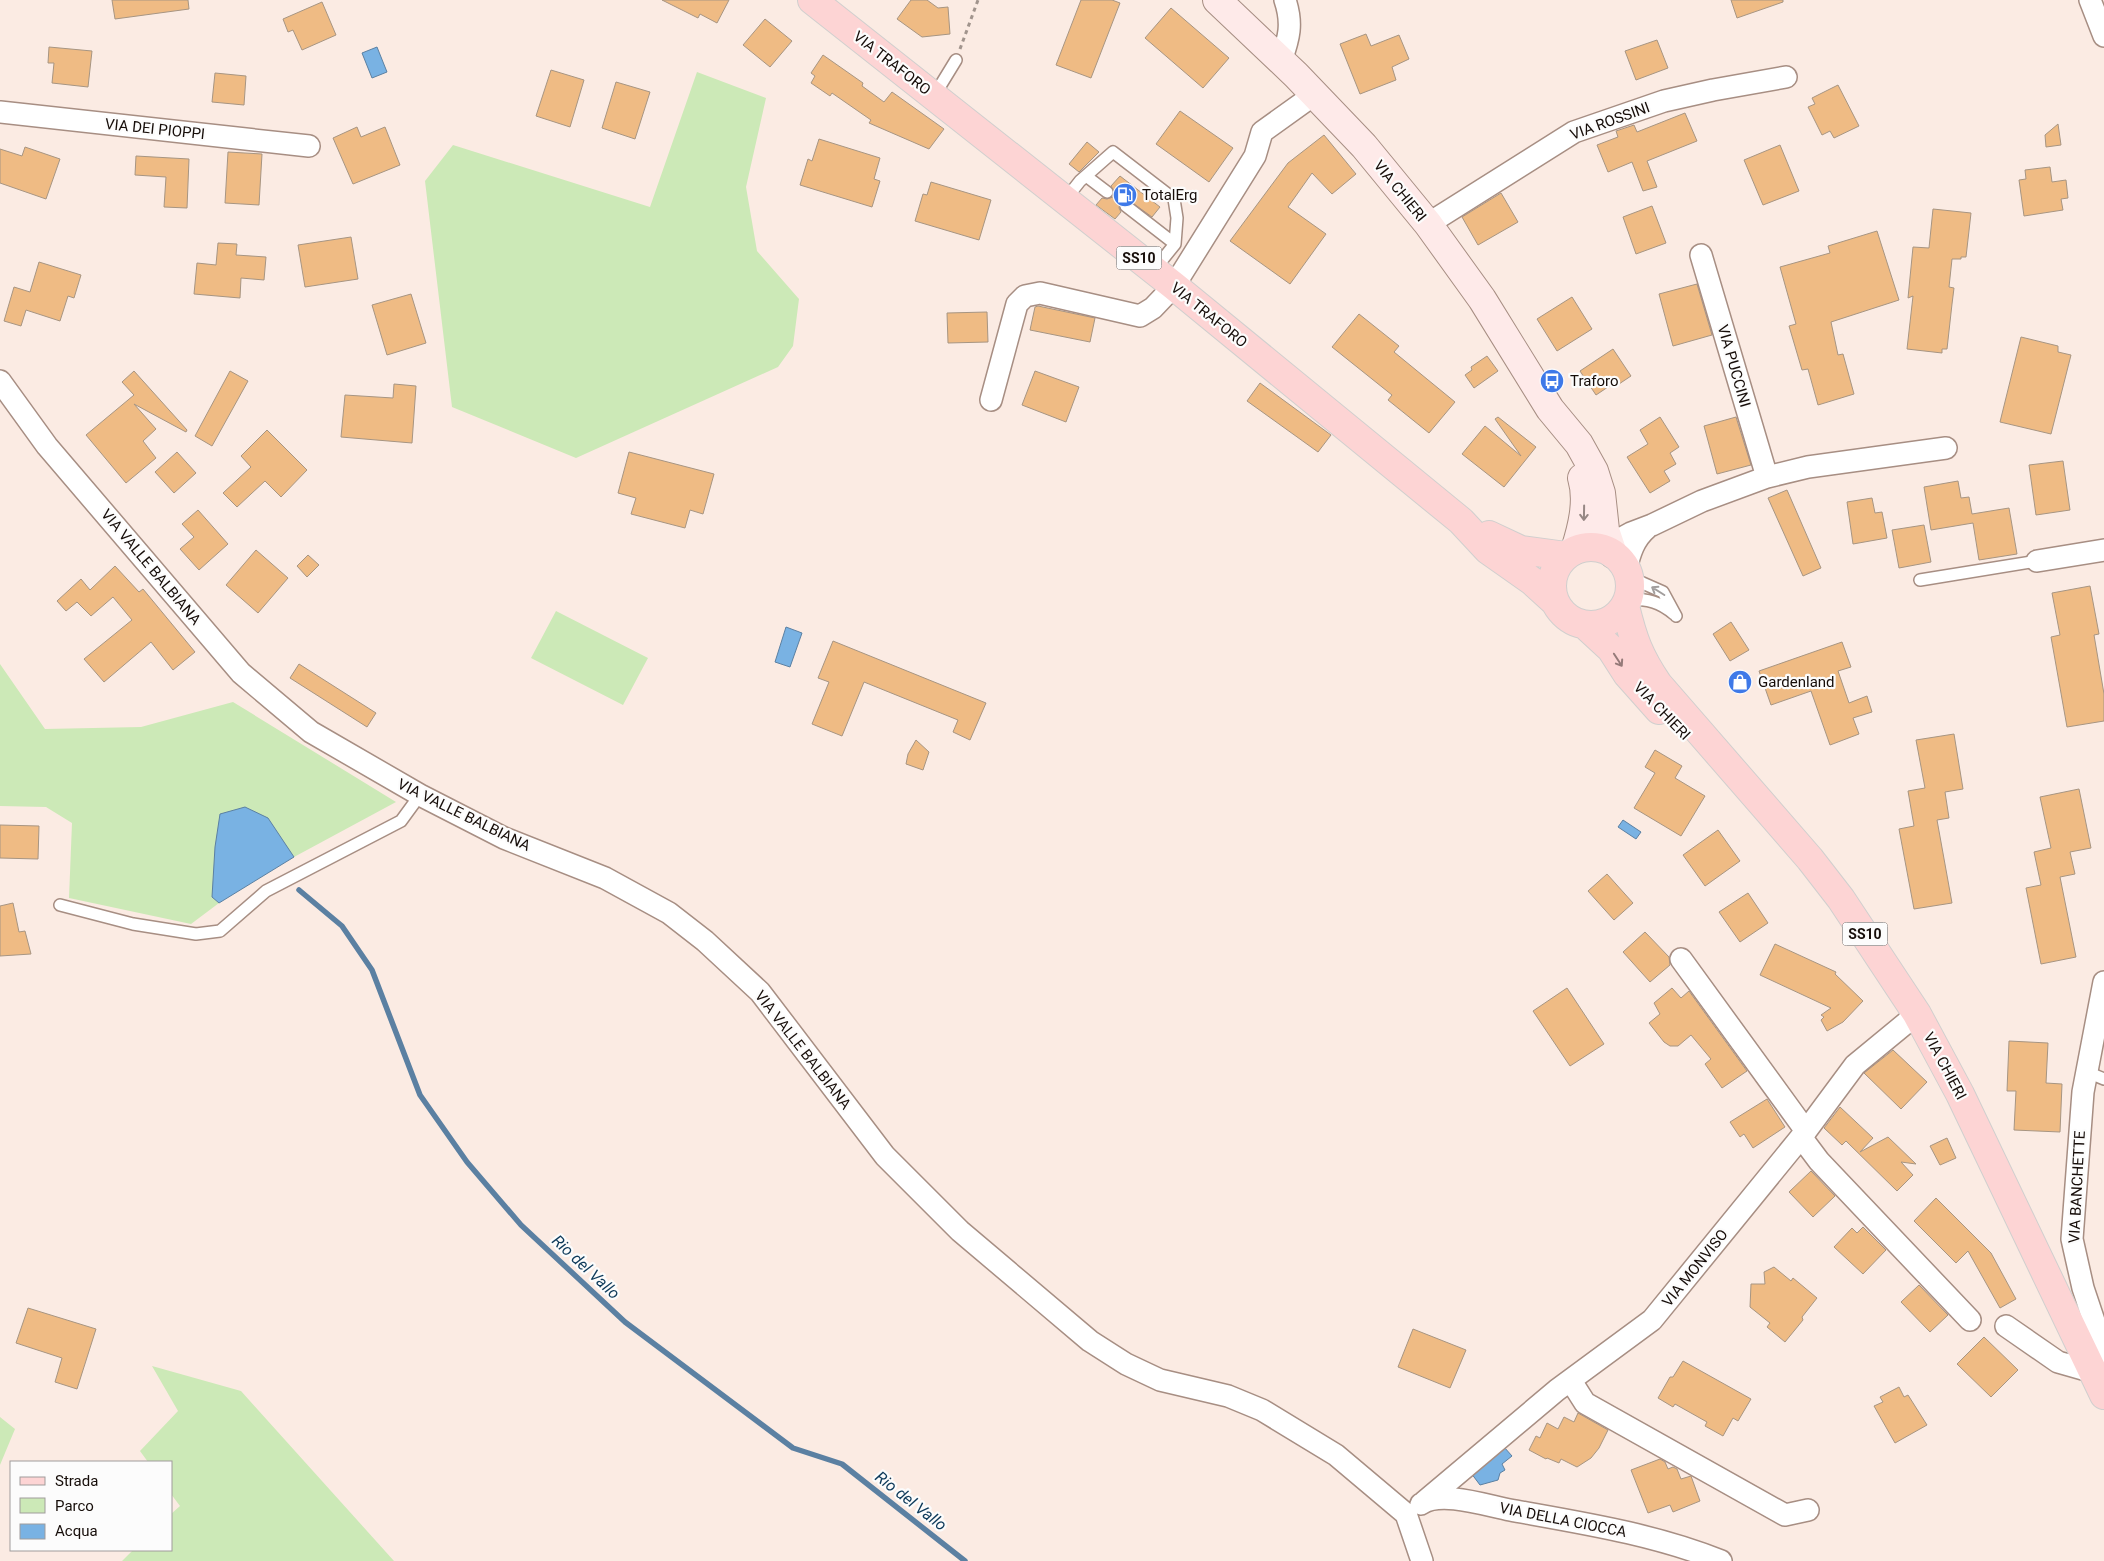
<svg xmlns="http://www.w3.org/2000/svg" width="2104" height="1561" viewBox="0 0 2104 1561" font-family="Roboto,sans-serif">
<rect width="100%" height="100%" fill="#fbebe3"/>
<!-- green -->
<path fill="#cce9b7" d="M697,72L766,98L746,187L757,251L799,299L793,346L778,367L576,458L452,407L425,181L453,145L650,207Z
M556,611L648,658L623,705L531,658Z
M0,664L45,729L141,727L233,702L396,802L294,857L268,818L212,897L219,903L191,924L69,898L72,823L46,807L0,806Z
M152,1366L241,1391L394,1561H122L133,1550H171V1514L180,1506L171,1494V1462H148L140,1451L178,1411Z
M0,1417L15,1429L0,1465Z"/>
<!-- water -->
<path fill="#79b2e3" stroke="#5b80a2" d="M377,47L387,72L372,78L362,53Z
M786,627L802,633L790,667L775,662Z
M245,807L268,818L294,857L219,903L212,897L215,847L220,814Z
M1623,820L1641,832L1636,839L1618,827Z
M1504,1447L1512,1456L1502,1464L1505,1470L1500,1473L1498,1480L1480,1485L1471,1473Z"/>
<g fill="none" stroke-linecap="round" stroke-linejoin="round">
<!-- stream -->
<path stroke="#5b80a2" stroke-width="5.5" d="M299,890L342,926L372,970L420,1095L467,1162L521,1225L625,1322L793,1448L842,1464L965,1561"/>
</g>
<!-- building -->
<path fill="#efbb84" stroke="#a79582" d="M112,0H188L189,9L115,19Z
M662,0H729L717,23L700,14L698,18Z
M911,0H927L938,8L948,7L950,34L922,37L897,19Z
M1081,0H1112L1120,3L1091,78L1056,65Z
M1731,0H1783V2L1737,18Z
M322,2L336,35L302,50L293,30L288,32L283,19Z
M1171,8L1229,58L1203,88L1145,38Z
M765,19L792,41L770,67L743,45Z
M1366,34L1371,46L1399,35L1409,59L1392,67L1396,80L1360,94L1340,44Z
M1657,40L1668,68L1636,80L1625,51Z
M49,47L92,51L88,87L52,83L54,63H48Z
M823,55L863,83L862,86L884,102L892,92L944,129L929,149L869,123L871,120L832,93L830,96L811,83L815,76L811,73Z
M551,70L584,80L570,127L536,116Z
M215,73L246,76L244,105L212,102Z
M616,82L650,92L635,139L602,128Z
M1838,85L1859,126L1834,138L1830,131L1822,135L1808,107L1815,104L1812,98Z
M1180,111L1233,148L1209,182L1156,144Z
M1685,113L1697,141L1647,161L1657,187L1643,191L1632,162L1608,172L1597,145L1618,137L1616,131L1634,125L1637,132Z
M2058,124L2061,145L2046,147L2045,135Z
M357,127L361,137L385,127L400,165L353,184L333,138Z
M1324,135L1356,174L1332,194L1312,173L1288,207L1326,234L1290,284L1230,241L1288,163Z
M819,139L880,158L874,179L880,181L872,207L800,185L808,159L812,161Z
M1087,142L1099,152L1079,172L1069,164Z
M1780,145L1799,191L1763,205L1744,160Z
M25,147L60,159L46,199L0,183V149L22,156Z
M228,152L262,154L259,205L225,203Z
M136,156L189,159L187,208L164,207L166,177L135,175Z
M2050,167L2052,182L2066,180L2068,198L2061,199L2063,210L2024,216L2019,180L2026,179L2025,170Z
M1120,176L1160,207L1152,217L1127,199L1120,202L1119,208L1121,212L1115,219L1096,205L1102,198L1107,199L1113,197L1114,192L1111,186Z
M931,182L991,200L979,240L915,221L923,194L927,195Z
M1501,193L1518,222L1478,245L1462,217Z
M1652,206L1666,243L1636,254L1623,217Z
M1933,209L1971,213L1966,257H1961V259H1952L1949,287L1954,288L1952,304L1947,349H1942V353L1907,349L1913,296L1908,298L1913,247L1929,248Z
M1877,231L1899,300L1831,322L1838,355L1843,354L1854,394L1818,405L1808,369L1802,370L1789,326L1796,324L1780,267L1830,253L1828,246Z
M351,237L358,279L305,287L298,245Z
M218,243L237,244L236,255L266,257L264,280L241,278L240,298L194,294L197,263L216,265Z
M39,262L81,275L74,298L68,296L60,321L26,310L21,326L4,321L14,287L30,292Z
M1697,284L1712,335L1673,346L1659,294Z
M411,294L426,343L387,355L372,305Z
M1572,297L1592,329L1557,351L1537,319Z
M1038,306L1095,318L1090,342L1030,330L1035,307Z
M987,312L988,342L948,343L947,313Z
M1359,314L1399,346L1394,352L1455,402L1429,433L1388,400L1392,395L1332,347Z
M2021,337L2058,346V352L2071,355L2051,434L2000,422Z
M1613,349L1631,376L1616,386L1614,383L1596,395L1580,371Z
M1487,356L1498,371L1474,388L1465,375L1472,370L1471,367Z
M134,371L187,430L186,432L134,404L156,429L143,441L156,458L126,483L86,435L134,395L122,382Z
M230,371L248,381L212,446L195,436Z
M1035,371L1079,387L1066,422L1022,405Z
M1260,383L1331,435L1318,452L1247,401Z
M394,384L416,386L412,443L341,437L345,395L393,398Z
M1498,417L1536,447L1504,487L1462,454L1485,426L1521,456L1495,419Z
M1660,417L1679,447L1670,453L1676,464L1664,471L1670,481L1650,493L1627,457L1648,444L1640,430Z
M1736,417L1751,465L1717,474L1704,426Z
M267,430L307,470L281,497L265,481L237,507L223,493L251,467L241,456Z
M177,452L196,473L174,493L155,472Z
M629,452L714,474L703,514L690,510L685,528L631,514L636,498L618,493Z
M2063,461L2070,510L2036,515L2029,465Z
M1958,481L1961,498L1969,497L1972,514L2009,508L2017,554L1979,560L1973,523L1931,530L1924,487Z
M1787,490L1821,568L1803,576L1768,498Z
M1872,498L1875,513L1882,512L1887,538L1853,544L1847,502Z
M198,510L228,544L199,570L180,549L194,537L182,524Z
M1924,525L1931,562L1899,568L1892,530Z
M256,550L288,578L258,613L226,585Z
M308,555L319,565L307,577L297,566Z
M115,566L139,592L143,589L195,652L173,670L151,642L104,682L84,659L132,620L113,597L91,616L77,602L66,611L57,601L81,579L90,590Z
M2090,586L2099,634L2094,635L2104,694V721L2067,727L2051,637L2060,635L2052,593Z
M1731,622L1749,650L1730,661L1713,634Z
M833,641L986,703L970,740L953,732L958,720L864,682L842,736L812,724L829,682L818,678Z
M1842,642L1851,667L1838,671L1849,703L1867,696L1872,712L1853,718L1859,734L1830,745L1811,691L1771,705L1759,671Z
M299,664L376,713L367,727L290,678Z
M1954,734L1963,789L1945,792L1949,818L1937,820L1952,903L1914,909L1899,829L1914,826L1908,791L1925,788L1916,740Z
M916,740L929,752L923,770L906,764L908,754Z
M1655,750L1682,766L1675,778L1705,796L1681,836L1634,808L1655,773L1645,767Z
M2079,789L2091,848L2070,852L2075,874L2060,877L2076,957L2041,964L2026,888L2041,885L2034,852L2051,848L2040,797Z
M0,825L39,826L38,859L0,858Z
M1718,830L1740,861L1705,886L1683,855Z
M1607,874L1633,903L1614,920L1588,891Z
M1748,893L1768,923L1740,942L1719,912Z
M13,903L19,932L25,931L31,954L0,956V906Z
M1645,932L1669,957L1670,965L1650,982L1623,952Z
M1775,944L1836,972L1835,974L1863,1001L1843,1022L1827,1031L1821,1020L1824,1017L1821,1015L1831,1008L1760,975Z
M1567,988L1604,1044L1570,1066L1533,1011Z
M1672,988L1681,998L1689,991L1747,1071L1722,1088L1705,1064L1711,1059L1691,1035L1678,1046H1670L1664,1042L1649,1023L1660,1014L1654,1003Z
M2009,1041L2048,1043L2046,1083L2062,1084L2060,1132L2014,1130L2016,1091H2007Z
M1893,1050L1927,1082L1901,1109L1864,1073Z
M1767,1099L1785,1127L1753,1148L1744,1134L1740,1137L1730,1122Z
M1840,1107L1873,1138L1860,1152L1888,1137L1916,1164L1901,1162L1913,1175L1897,1191L1846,1141L1842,1145L1824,1128Z
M1947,1138L1956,1158L1940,1165L1930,1146Z
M1811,1171L1835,1196L1813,1217L1789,1192Z
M1936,1198L1991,1253L2016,1299L2000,1308L1968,1251L1956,1263L1914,1221Z
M1863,1227L1886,1250L1863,1274L1834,1247L1852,1228L1857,1233Z
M1774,1267L1791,1281L1793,1278L1817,1298L1802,1317L1803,1320L1785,1342L1767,1327L1770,1323L1750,1307L1751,1284H1765L1764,1272Z
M1919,1285L1948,1315L1930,1332L1901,1302Z
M28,1308L96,1329L77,1389L55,1382L62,1358L16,1343Z
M1413,1329L1466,1350L1450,1388L1398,1367Z
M1984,1337L2018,1370L1991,1397L1957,1364Z
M1683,1361L1751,1399L1738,1421L1733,1418L1723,1436L1705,1426L1707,1422L1675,1404L1673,1407L1658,1398L1670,1377H1673Z
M1899,1387L1904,1397L1908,1395L1927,1425L1895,1443L1874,1406L1883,1402L1880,1397Z
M1578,1413L1608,1430L1599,1448L1591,1458L1577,1467L1561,1459L1559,1463L1547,1458L1546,1459L1529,1450L1536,1436L1540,1438L1547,1423L1558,1429L1564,1417L1574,1422Z
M1660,1459L1665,1462L1668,1469L1673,1467L1677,1469L1681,1479L1691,1476L1700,1501L1673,1512L1670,1505L1648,1513L1631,1470Z"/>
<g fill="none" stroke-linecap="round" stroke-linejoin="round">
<!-- lane casing -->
<g stroke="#a78e83" stroke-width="14">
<path id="lane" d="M934,96L956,60
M1086,176L1107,192
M1065,200L1080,181L1113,152L1174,199L1177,218L1175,244L1154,270
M1126,206L1175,244
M1629,577L1663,592L1676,616
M1920,580L2037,561
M1628,599C1648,599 1660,602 1674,614
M60,905L133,924L196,934L220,931L266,891L401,821L420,795
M2087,1072L2104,1079"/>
</g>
<!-- street casing -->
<g stroke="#a78e83" stroke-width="24">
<path id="street" d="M2090,0L2104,36
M1281,61C1289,38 1293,24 1285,0
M0,112L309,146
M1428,224L1574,132L1664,101L1713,90L1786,77
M1701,255L1767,477
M0,381L47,446L241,673L311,732L420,795L504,838L605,878L669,913L705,941L760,992L885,1156L960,1231L1090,1341L1126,1364L1160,1380L1228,1396L1262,1410L1336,1455L1406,1514L1422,1561
M991,400L1017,304L1025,296L1040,293L1140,316L1153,308L1174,286L1255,156L1262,132L1315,94
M1613,554L1620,539L1631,533L1652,525L1702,501L1767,477L1808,467L1946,448
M2037,561L2104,550
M1626,569C1630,553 1634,539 1647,528
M1681,959L1806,1131
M1801,1137L1819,1161L1970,1320
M2006,1326L2058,1362L2093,1372
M1571,1381L1585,1403L1785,1515L1808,1510
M2102,1387V1345L2083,1288L2072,1239L2083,1092L2104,982
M1424,1502L1557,1390L1652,1320L1806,1131L1855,1065L1917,1014
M1421,1504C1441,1490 1488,1506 1510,1510C1582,1523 1654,1534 1721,1561"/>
</g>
<!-- secondary casing -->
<g stroke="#a78e83" stroke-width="30">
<path id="secondary" d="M1217,0L1296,75L1364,146L1428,224L1482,299L1550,409L1579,444L1594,471L1601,493L1605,530L1613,554
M1575,550C1582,528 1589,501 1582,478"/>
</g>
<!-- primary casing -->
<g stroke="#d0cfce" stroke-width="30">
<path id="primary" d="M812,0L1174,286L1461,521L1488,550L1532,581L1555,602
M1489,535L1521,550L1566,556
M1552 586a39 39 0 1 1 78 0a39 39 0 1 1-78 0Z
M1625,606C1633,639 1639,656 1658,684L1810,859L1841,899L1917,1014L1960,1094L2104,1395
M1585,625L1611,649L1627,674L1659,710"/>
</g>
<!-- path -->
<path stroke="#a1948d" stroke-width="3" stroke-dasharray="4 4" stroke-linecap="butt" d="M960,49L978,0"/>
<!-- lane -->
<use href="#lane" stroke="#fff" stroke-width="11"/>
<!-- street -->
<use href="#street" stroke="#fff" stroke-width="21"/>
<!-- secondary -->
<use href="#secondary" stroke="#feeae9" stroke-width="28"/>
<!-- primary -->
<use href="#primary" stroke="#fdd4d4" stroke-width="28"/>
</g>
<!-- one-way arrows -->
<defs><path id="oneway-shaft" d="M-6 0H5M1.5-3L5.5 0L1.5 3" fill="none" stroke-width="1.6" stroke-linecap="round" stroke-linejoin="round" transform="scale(1.25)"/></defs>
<use stroke="#968784" href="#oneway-shaft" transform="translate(1584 513) rotate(91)"/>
<use stroke="#a29e9d" href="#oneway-shaft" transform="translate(1658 591) rotate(-148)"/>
<use stroke="#957a79" href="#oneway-shaft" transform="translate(1618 660) rotate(57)"/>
<!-- icons -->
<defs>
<g id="fuel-disc" transform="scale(1.25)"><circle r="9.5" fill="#3e79e8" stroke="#fcfcfc"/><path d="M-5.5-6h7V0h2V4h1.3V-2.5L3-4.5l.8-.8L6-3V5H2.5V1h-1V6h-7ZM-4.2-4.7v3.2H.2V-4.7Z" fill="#fff"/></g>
<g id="bus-disc" transform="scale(1.25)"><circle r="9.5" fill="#3e79e8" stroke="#fcfcfc"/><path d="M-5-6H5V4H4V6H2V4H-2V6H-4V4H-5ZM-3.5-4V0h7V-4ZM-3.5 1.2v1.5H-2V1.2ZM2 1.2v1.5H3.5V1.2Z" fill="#fff"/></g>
<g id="shop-disc" transform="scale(1.25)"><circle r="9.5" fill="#3e79e8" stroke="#fcfcfc"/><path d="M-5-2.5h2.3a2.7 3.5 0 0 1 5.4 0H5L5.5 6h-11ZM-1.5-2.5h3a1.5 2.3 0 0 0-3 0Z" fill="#fff"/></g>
</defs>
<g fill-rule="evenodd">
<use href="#fuel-disc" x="1125" y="195"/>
<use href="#bus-disc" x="1552" y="381"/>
<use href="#shop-disc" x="1740" y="682"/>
</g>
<g text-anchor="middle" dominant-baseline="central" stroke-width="4.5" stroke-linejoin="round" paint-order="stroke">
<!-- shield labels -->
<g fill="#fcfcfc" stroke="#5b5552" stroke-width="1">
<rect x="1116.5" y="246.5" width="45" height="23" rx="4"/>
<rect x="1842.5" y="922.5" width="45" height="23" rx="4"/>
</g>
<g font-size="14" font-weight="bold" fill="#160d09">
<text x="1139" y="258">SS10</text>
<text x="1865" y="934">SS10</text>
</g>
<!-- street labels -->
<g font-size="15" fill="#160d09" stroke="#fcfcfc">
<text transform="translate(892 63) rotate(38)">VIA TRAFORO</text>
<text transform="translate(1610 121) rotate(-20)">VIA ROSSINI</text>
<text transform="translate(155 129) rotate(6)">VIA DEI PIOPPI</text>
<text transform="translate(1400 191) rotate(51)">VIA CHIERI</text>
<text transform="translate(1209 315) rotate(39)">VIA TRAFORO</text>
<text transform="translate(1734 366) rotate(74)">VIA PUCCINI</text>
<text transform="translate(151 567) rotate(50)">VIA VALLE BALBIANA</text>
<text transform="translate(1662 711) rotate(46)">VIA CHIERI</text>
<text transform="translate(464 815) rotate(26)">VIA VALLE BALBIANA</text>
<text transform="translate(803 1050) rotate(52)">VIA VALLE BALBIANA</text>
<text transform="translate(1945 1066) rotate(62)">VIA CHIERI</text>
<text transform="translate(2077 1187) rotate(-87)">VIA BANCHETTE</text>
<text transform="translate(1695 1268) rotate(-51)">VIA MONVISO</text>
<text transform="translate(1563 1520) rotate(11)">VIA DELLA CIOCCA</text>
</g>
<!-- poi labels -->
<g font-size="15" fill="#160d09" stroke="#fcfcfc" text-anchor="start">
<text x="1142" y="195">TotalErg</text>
<text x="1570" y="381">Traforo</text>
<text x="1758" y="682">Gardenland</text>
</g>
<!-- water labels -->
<g font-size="16" font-style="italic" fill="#0d3959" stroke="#fcfcfc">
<text transform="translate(586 1267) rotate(43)">Rio del Vallo</text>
<text transform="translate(911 1501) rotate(38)">Rio del Vallo</text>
</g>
</g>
<!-- legend -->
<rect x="10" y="1461" width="162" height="90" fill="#fcfcfc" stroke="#a09c9b"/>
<rect x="20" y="1477" width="25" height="8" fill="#fdd4d4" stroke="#a09c9b"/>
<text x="55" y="1486" font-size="15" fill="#160d09">Strada</text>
<rect x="20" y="1498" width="25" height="15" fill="#cce9b7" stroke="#a09c9b"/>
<text x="55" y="1511" font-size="15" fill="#160d09">Parco</text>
<rect x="20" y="1524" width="25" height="15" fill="#79b2e3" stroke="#a09c9b"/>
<text x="55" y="1536" font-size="15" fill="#160d09">Acqua</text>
</svg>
